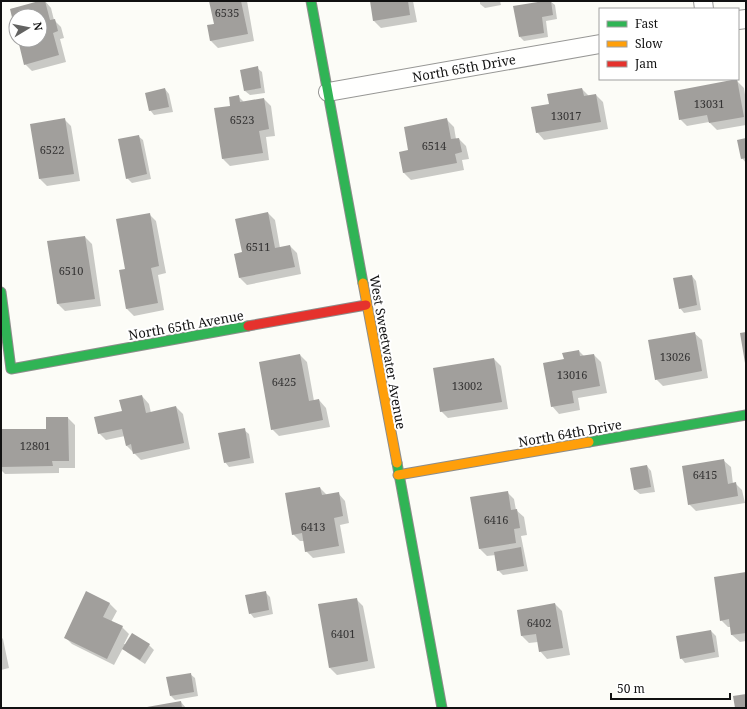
<svg xmlns="http://www.w3.org/2000/svg" width="747" height="709" viewBox="0 0 747 709" font-family="'Noto Serif',serif">
<rect width="100%" height="100%" fill="#fcfcf7"/>
<!-- shadow -->
<path fill="#0003" d="M45,1L51,8L54,20L61,27L64,38L60,39L66,62L32,71L25,64L19,40H40V16H16V28L11,9Z
M210,1H247L254,41L218,48L211,41L208,26L215,24Z
M371,1H413L417,22L381,28L374,21Z
M480,1H500L501,5L485,8L480,4Z
M550,1L555,5L557,19L546,21L548,37L524,41L520,37Z
M257,68L262,72L265,93L250,95L245,91Z
M737,81L744,88L746,101V125L717,130L709,122L687,126L680,119Z
M165,89L169,94L173,112L154,115L150,110Z
M582,89L589,96L596,95L603,102L608,129L544,140L537,132L550,105Z
M238,96L244,102L264,99L271,106L275,136L266,137L269,160L230,166L223,159Z
M64,119L71,126L80,181L47,186L40,179L31,125Z
M447,120L454,127L456,139H459L466,146L469,159L462,160L464,170L411,180L404,173L400,153L409,151Z
M138,136L143,140L151,179L132,183L127,178Z
M746,139V163L742,158Z
M268,213L275,220L280,248L290,246L297,253L301,274L247,285L240,278L243,253Z
M149,214L156,221L166,273L158,275L164,310L134,316L127,309L126,270Z
M85,237L92,244L101,306L65,311L58,304Z
M692,276L696,281L701,310L684,313L680,308Z
M694,333L702,340L708,378L663,386L656,379Z
M579,351L584,356L594,355L601,362L607,393L578,398L580,410L559,414L552,406L565,360Z
M300,355L307,362L314,401L319,400L326,408L330,427L279,436L272,429Z
M494,359L501,366L508,409L448,418L441,411Z
M142,396L149,404L151,413L176,407L183,414L190,449L141,460L126,445L125,436L106,440L99,433L123,411Z
M68,418L75,425V468H59V473L5,474L1,470V430H47Z
M244,430L249,434L254,463L229,467L225,462Z
M723,460L731,467L733,484L735,483L742,490L745,503L696,511L689,504Z
M647,466L651,471L655,492L640,494L635,490L631,469Z
M320,488L327,495L338,493L345,501L349,523L340,525L345,553L313,558L306,551L304,541H300L293,534Z
M507,492L514,499L516,510L524,517L527,535L521,536L528,571L503,575L498,570L496,555L487,556L480,549L472,498Z
M746,573V641L740,642L732,635L731,627H728L721,620Z
M265,592L270,597L273,614L254,618L250,613Z
M87,593L110,604L117,611L111,622L122,627L129,634L124,644L149,645L154,650L145,664L128,653L123,648L114,665L72,644L65,637Z
M356,599L363,606L375,668L337,675L330,668Z
M555,604L562,611L570,655L547,659L540,651L538,642L529,643L522,636L518,611Z
M711,631L716,636L719,657L685,663L681,658Z
M1,637L3,639L9,668L1,670Z
M190,674L195,678L198,696L175,700L171,696Z
M181,702L186,708H148Z"/>
<!-- building -->
<path fill="#a19f9c" d="M39,1H45L50,20L55,19L58,31L53,33L59,55L24,65L18,40H40V16H16L15,30L10,9Z
M209,1H241L248,34L210,41L207,25L214,24Z
M370,1H408L410,15L373,21Z
M544,1H551L553,15L542,17L544,33L519,37L513,6Z
M258,66L261,88L244,91L240,70Z
M737,79L744,117L709,123L707,115L679,120L674,91Z
M165,88L169,107L149,111L145,93Z
M582,88L584,96L596,94L601,122L536,133L531,107L549,104L547,94Z
M239,95L240,102L264,98L269,129L259,131L263,153L222,159L214,108L230,106L229,97Z
M65,118L74,174L39,179L30,124Z
M447,118L451,139L459,138L462,152L455,154L457,163L403,173L399,152L408,150L404,127Z
M139,135L147,174L126,179L118,139Z
M746,138V158L741,159L737,140Z
M268,212L275,248L290,245L295,267L239,278L234,254L242,252L235,219Z
M150,213L159,266L151,268L158,303L126,309L119,270L125,269L116,219Z
M85,236L95,299L57,304L47,241Z
M692,275L697,305L679,309L673,278Z
M695,332L702,371L655,380L648,340Z
M746,332V363H745L740,333Z
M579,350L580,356L594,354L600,386L572,391L574,403L551,407L543,363L564,359L562,353Z
M300,354L309,401L319,399L323,420L271,430L259,362Z
M494,358L502,402L440,412L433,368Z
M142,395L146,413L176,406L184,443L133,454L131,444L126,446L122,429L98,434L94,417L122,411L119,400Z
M46,417H68L69,461H52L53,466L1,467V429H46Z
M245,428L250,458L224,463L218,433Z
M724,459L728,484L736,482L738,496L688,505L682,466Z
M647,465L651,487L634,490L630,468Z
M320,487L322,495L339,492L343,516L334,518L339,546L305,552L302,533L292,535L285,493Z
M508,491L511,510L517,509L520,528L514,529L516,543L479,549L470,497Z
M521,547L524,566L497,571L494,552Z
M746,572V633L731,635L729,619L720,621L714,577Z
M86,591L110,603L103,617L123,626L107,659L64,638Z
M266,591L269,610L249,614L245,595Z
M357,598L368,661L329,668L318,604Z
M555,603L563,648L539,652L536,634L521,636L517,610Z
M711,630L715,652L680,659L676,636Z
M132,633L150,644L140,660L122,649Z
M191,673L194,692L170,696L166,677Z
M746,694V708H735L733,696Z
M181,701L182,708H147V707Z"/>
<g fill="none" stroke-linecap="round" stroke-linejoin="round">
<!-- street casing -->
<g stroke="#979795" stroke-width="20">
<path id="street" d="M703,1L704,9
M738,20L746,19
M328,92L600,44"/>
</g>
<!-- fast casing -->
<g stroke="#8d8d8b" stroke-width="11">
<path id="fast" d="M311,1L363,283
M1,292L11,369L248,326
M589,442L746,415
M397,463L442,708"/>
</g>
<!-- slow casing -->
<g stroke="#8d8d8b" stroke-width="11">
<path id="slow" d="M363,283L397,463
M398,475L589,442"/>
</g>
<!-- jam casing -->
<g stroke="#8d8d8b" stroke-width="11">
<path id="jam" d="M248,326L366,305"/>
</g>
<!-- street -->
<use href="#street" stroke="#fffffe" stroke-width="18"/>
<!-- fast -->
<use href="#fast" stroke="#30b455" stroke-width="9"/>
<!-- slow -->
<use href="#slow" stroke="#ff9f0a" stroke-width="9"/>
<!-- jam -->
<use href="#jam" stroke="#e5322d" stroke-width="9"/>
</g>
<g text-anchor="middle" dominant-baseline="central" stroke-width="4" stroke-linejoin="round" paint-order="stroke">
<!-- number labels -->
<g font-size="11" fill="#353434">
<text x="227" y="12">6535</text>
<text x="709" y="103">13031</text>
<text x="566" y="115">13017</text>
<text x="242" y="119">6523</text>
<text x="434" y="145">6514</text>
<text x="52" y="149">6522</text>
<text x="258" y="246">6511</text>
<text x="71" y="270">6510</text>
<text x="675" y="356">13026</text>
<text x="572" y="374">13016</text>
<text x="284" y="381">6425</text>
<text x="467" y="385">13002</text>
<text x="35" y="445">12801</text>
<text x="705" y="474">6415</text>
<text x="496" y="519">6416</text>
<text x="313" y="526">6413</text>
<text x="539" y="622">6402</text>
<text x="343" y="633">6401</text>
</g>
<!-- street labels -->
<g font-size="13" fill="#111" stroke="#fff">
<text transform="translate(464 68) rotate(-10)">North 65th Drive</text>
<text transform="translate(186 325) rotate(-10)">North 65th Avenue</text>
<text transform="translate(388 352) rotate(80)">West Sweetwater Avenue</text>
<text transform="translate(570 433) rotate(-10)">North 64th Drive</text>
</g>
</g>
<!-- border -->
<rect width="747" height="709" fill="none" stroke="#111111" stroke-width="4"/>
<!-- legend -->
<rect x="599" y="8" width="140" height="72" fill="#ffffff" stroke="#a0a0a0"/>
<rect x="607" y="21" width="20" height="6" fill="#30b455" stroke="#a0a0a0"/>
<text x="635" y="28" font-size="12" fill="#111111">Fast</text>
<rect x="607" y="41" width="20" height="6" fill="#ff9f0a" stroke="#a0a0a0"/>
<text x="635" y="48" font-size="12" fill="#111111">Slow</text>
<rect x="607" y="61" width="20" height="6" fill="#e5322d" stroke="#a0a0a0"/>
<text x="635" y="68" font-size="12" fill="#111111">Jam</text>
<!-- north arrow -->
<g transform="translate(28 28) rotate(80)"><circle r="19" fill="#ffffff" stroke="#a0a0a0"/>
<path d="M0-3L7 15L0 10L-7 15Z" fill="#636362"/>
<text y="-6" font-size="11" font-weight="bold" text-anchor="middle" fill="#111111">N</text>
</g>
<!-- scale -->
<path d="M611 693v6h119v-6" fill="none" stroke="#111111" stroke-width="2"/>
<text x="617" y="693" font-size="12" fill="#111111" stroke="#ffffff" stroke-width="3" paint-order="stroke">50 m</text>
</svg>
